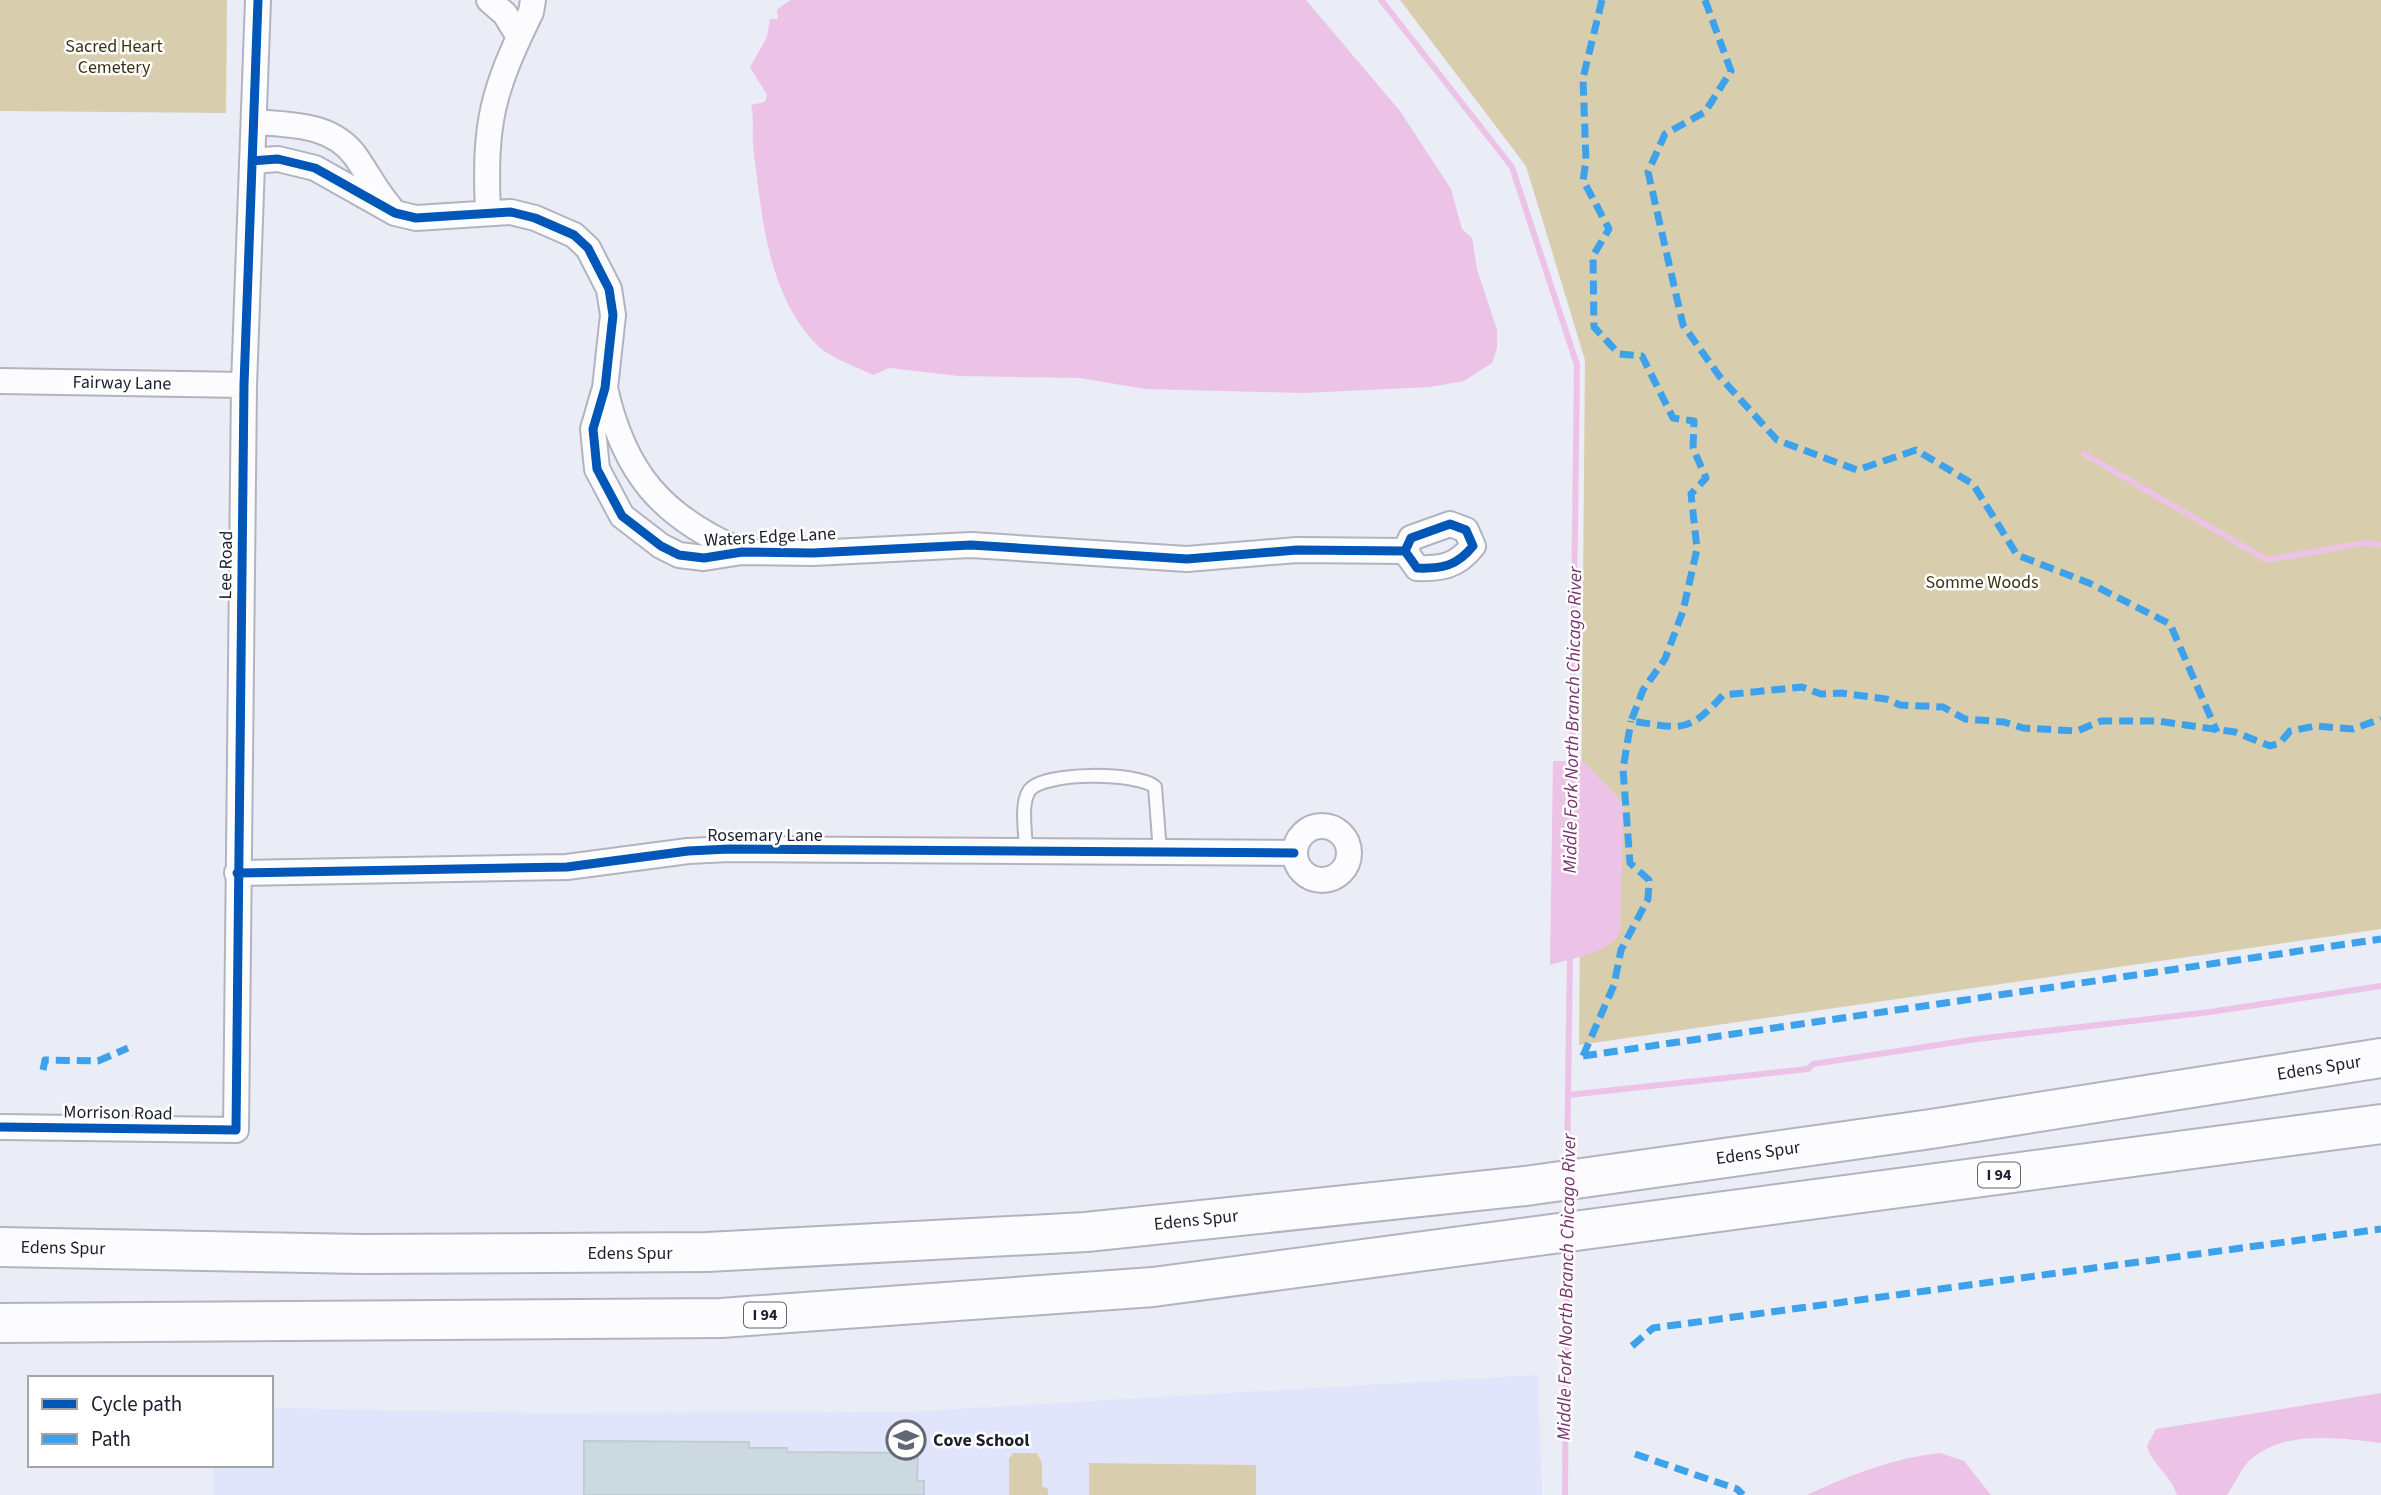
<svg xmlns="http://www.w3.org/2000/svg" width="2381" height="1495" viewBox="0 0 2381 1495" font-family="'Source Sans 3',sans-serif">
<rect width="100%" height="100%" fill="#eaecf6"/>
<!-- built -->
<path fill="#e1e5fb" d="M1538,1375L1542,1495H214V1465H271V1408L536,1413L906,1412Z"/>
<!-- green -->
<path fill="#d8ceae" d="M0,0H227L226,113L0,111Z
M1400,0H2381V929L1579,1045L1585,360L1526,166Z
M1013,1453H1037L1042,1463V1486L1048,1489V1495H1009V1459Z
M1089,1463L1256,1465V1495H1089Z"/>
<!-- water -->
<path fill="#ecc3e6" d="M790,0H1306L1400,111L1451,189L1462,229L1472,238L1477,269L1497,330V348L1492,363L1464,381L1430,387L1304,393L1145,389L1079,378L959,376L889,368L873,375C856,366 829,358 816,344C768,294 762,218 754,153C751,135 755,124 751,105L765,102L767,95L750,67L767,37L770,19H778L777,10Z
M1553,761H1584L1624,804L1620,933C1608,954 1572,958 1550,965Z
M2381,1393V1443C2340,1438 2281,1429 2248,1462C2240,1471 2234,1485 2227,1495H2177C2171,1475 2152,1465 2147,1446L2156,1429Z
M1940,1453L1964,1461L1991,1495H1807C1849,1475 1894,1458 1940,1453Z"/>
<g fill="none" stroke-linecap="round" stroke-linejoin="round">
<!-- stream -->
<path stroke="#ecc3e6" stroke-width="6" d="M1381,0L1512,167L1577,365L1572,769
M2084,454L2267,560L2364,543L2381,545
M1568,1095L1808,1069L1813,1064L1977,1039L2210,1012L2381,986
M1567,1168L1570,951
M1567,1220V1192
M1565,1495L1567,1245"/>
</g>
<!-- building -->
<path fill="#cdd9e0" stroke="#c0ccd3" stroke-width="2" d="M584,1441L749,1442V1448H787V1452L918,1453L917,1481H924V1495H584Z"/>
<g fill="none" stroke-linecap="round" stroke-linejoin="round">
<!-- service casing -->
<g stroke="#b1b4c0" stroke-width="16">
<path id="service" d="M1026,851C1026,834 1020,805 1029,791C1042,771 1139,772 1155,787L1160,852"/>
</g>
<!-- minor casing -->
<g stroke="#b1b4c0" stroke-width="28">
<path id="minor" d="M489,0L505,14L519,37
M256,122C292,125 333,124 356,157C368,174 376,191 390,207
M252,161L278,159L315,168L395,213L416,218L511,212L535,218L574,235L588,248L609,289L613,315L605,388L593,429L597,469L622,516L661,546L679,555L704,558L742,552L813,553L971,545L1187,559L1297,550L1405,551L1417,568C1442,569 1457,566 1473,546L1466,530L1450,524L1411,538L1405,551
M488,212C484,122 492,92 531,12L533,0
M0,381L244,385
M605,388C624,473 662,517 741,551
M1295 853a27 27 0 1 1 54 0a27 27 0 1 1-54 0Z
M237,873L567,867L688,851L729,849L1294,853
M0,1127L236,1130L244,385L258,0"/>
</g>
<!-- motorway casing -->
<g stroke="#b1b4c0" stroke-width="42">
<path id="motorway" d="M0,1247L362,1254L707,1252L1086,1232L1526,1186L1931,1129L2381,1058
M0,1323L721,1318L1153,1287L2381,1124"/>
</g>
<!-- service -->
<use href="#service" stroke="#fcfcfe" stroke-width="12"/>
<!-- minor -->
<use href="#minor" stroke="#fcfcfe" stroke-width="24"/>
<!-- motorway -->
<use href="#motorway" stroke="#fcfcfe" stroke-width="38"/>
<!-- quiet -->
<path stroke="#3da2eb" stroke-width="7" stroke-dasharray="14 7" stroke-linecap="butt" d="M1602,0L1583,78L1586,161L1583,180L1609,229L1593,256L1594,327L1619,354L1642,356L1673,418L1694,421L1693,448L1706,478L1691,494L1697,549L1683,611L1665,659L1643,690L1631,721C1681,728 1687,735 1723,695L1802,687L1821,694L1841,693L1886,699L1900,705L1943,707L1965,719L2004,722L2023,728L2077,731L2101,721H2157L2235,732L2270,746L2280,743L2290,731L2315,726L2353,729L2381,719
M1705,0L1731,71L1705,112L1665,134L1648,172L1683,325L1720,377L1777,440L1857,470L1916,450L1973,484L2017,555L2089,583L2170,624L2217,732
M1583,1056L2381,939
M1583,1056L1614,985L1621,950L1648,899L1649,880L1630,863L1623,769L1631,721
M43,1070L45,1060L98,1061L128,1048
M1632,1346L1653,1328L2381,1229
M1635,1454L1737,1489L1743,1495"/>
<!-- cycleway casing -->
<g stroke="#fff" stroke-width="13">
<path id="cycleway" d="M252,161L278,159L315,168L395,213L416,218L511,212L535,218L574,235L588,248L609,289L613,315L605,388L593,429L597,469L622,516L661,546L679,555L704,558L742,552L813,553L971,545L1187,559L1297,550L1405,551L1417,568C1442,569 1457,566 1473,546L1466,530L1450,524L1411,538L1405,551
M237,873L567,867L688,851L729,849L1294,853
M0,1127L236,1130L244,385L258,0"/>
</g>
<!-- cycleway -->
<use href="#cycleway" stroke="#0057b8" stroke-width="9"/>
</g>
<!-- icons -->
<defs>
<g id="school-ring" transform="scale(2.0125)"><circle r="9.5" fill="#fff" stroke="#636774" stroke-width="1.5"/><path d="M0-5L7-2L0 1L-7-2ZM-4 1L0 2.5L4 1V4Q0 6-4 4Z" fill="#636774"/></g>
</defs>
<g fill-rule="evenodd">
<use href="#school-ring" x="906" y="1440"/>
</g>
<g text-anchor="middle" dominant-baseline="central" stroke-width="5" stroke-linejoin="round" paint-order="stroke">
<!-- shield labels -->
<g fill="#fff" stroke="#5f626d" stroke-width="2">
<rect x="1978" y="1162.5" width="42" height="25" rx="5"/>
<rect x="744" y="1302.5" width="42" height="25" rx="5"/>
</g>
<g font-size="16" font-weight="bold" fill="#1b1f2e">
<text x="1999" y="1175">I 94</text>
<text x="765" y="1315">I 94</text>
</g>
<!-- park labels -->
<g font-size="18" fill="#3a3213" stroke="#fff">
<text x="114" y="46">Sacred Heart<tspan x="114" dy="21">Cemetery</tspan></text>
<text x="1982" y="582">Somme Woods</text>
</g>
<!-- street labels -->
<g font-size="18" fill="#1b1f2e" stroke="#fff">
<text transform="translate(122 383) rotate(1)">Fairway Lane</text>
<text transform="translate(770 537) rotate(-3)">Waters Edge Lane</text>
<text transform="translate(226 565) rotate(-89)">Lee Road</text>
<text x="765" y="835">Rosemary Lane</text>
<text transform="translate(2319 1068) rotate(-9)">Edens Spur</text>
<text transform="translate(118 1113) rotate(1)">Morrison Road</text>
<text transform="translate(1758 1153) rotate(-8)">Edens Spur</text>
<text transform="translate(1196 1220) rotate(-6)">Edens Spur</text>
<text transform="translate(63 1248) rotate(1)">Edens Spur</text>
<text x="630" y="1253">Edens Spur</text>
</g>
<!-- poi labels -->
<g font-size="18" font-weight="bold" fill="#1b1f2e" stroke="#fff" text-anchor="start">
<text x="933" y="1440">Cove School</text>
</g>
<!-- water labels -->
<g font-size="19" font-style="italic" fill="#78336c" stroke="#fff">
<text transform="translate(1573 720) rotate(-89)">Middle Fork North Branch Chicago River</text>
<text transform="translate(1567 1287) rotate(-89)">Middle Fork North Branch Chicago River</text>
</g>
</g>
<!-- legend -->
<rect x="28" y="1376" width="245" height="91" fill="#ffffff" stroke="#a4a5ab" stroke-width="2"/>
<rect x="42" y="1399" width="35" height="10" fill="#0057b8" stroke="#a4a5ab" stroke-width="2"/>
<text x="91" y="1411" font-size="21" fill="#1b1f2e">Cycle path</text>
<rect x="42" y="1434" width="35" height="10" fill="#3da2eb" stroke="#a4a5ab" stroke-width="2"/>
<text x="91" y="1446" font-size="21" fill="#1b1f2e">Path</text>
</svg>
